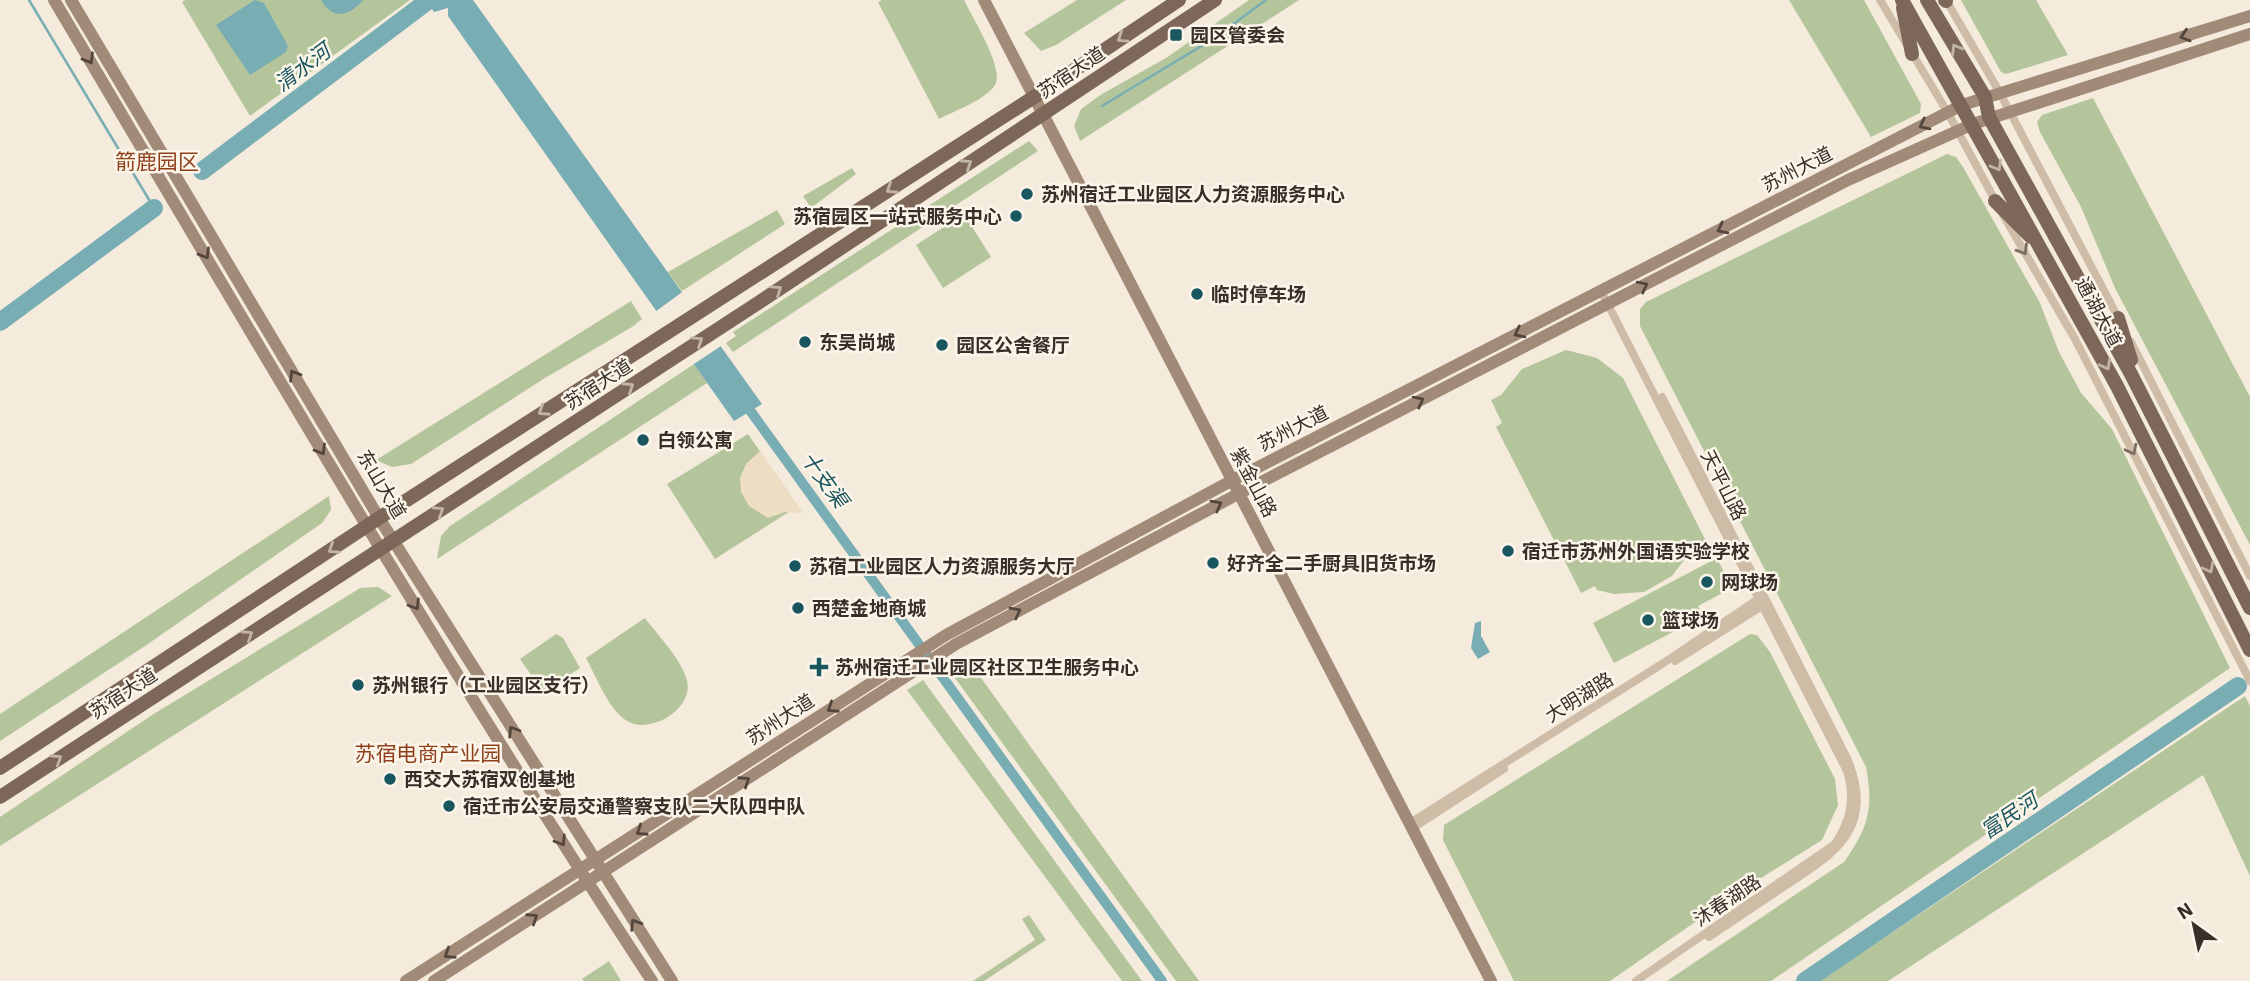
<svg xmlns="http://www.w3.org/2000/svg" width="2250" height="981" viewBox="0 0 2250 981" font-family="'IBM Plex Sans','Noto Sans SC',sans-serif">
<rect width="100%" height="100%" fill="#f4ebdd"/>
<!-- green -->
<path fill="#b4c59b" d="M185,0H410L250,116L182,2Z
M882,0H964C972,17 1005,69 995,85C984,101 956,110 939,119L878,2Z
M1077,0H1126L1056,45L1041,51L1024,33Z
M1249,0H1299L1080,141L1074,126L1081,109L1102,94L1166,58Z
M1789,0H1864L1921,104L1920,113L1871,137Z
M1961,0H2036L2068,55L2006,74L2001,72Z
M2093,98L2250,397V545L2115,288L2081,207L2040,132L2037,122L2042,115Z
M1029,141L1038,151L733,352L726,343L736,336L733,332Z
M1947,154L1956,157L1963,167L2040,303L2059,352L2081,393L2112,429L2230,668L1771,981H1667L1844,862C1868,828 1874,809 1866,767L1640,326V309L1646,302Z
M852,168L856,174L811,208L803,196Z
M777,210L785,224L682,291L668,272Z
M964,214L991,257L943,288L916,245Z
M631,301L642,319L632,327L545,378L411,464L392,467L376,460Z
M1566,350L1597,358L1623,378L1709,547L1684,560L1672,576L1644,592L1614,594L1597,590L1595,586L1581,593L1496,427L1502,423L1491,400L1501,395L1522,369Z
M694,364L707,383L437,559L441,536L450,526Z
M748,434L798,506L715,559L667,484Z
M329,496L331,510L322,523L145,646L0,741V714Z
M1717,558L1732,588L1698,606L1703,616L1614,663L1593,623Z
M378,587L392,596L0,846V817L152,715L349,595L360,588Z
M645,618C658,636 682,659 687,681C694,709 650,735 627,721C608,709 596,676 586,658Z
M556,634L563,638L580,668L543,692L520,659Z
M1750,634L1757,635L1770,652L1835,779L1838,805L1822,840L1737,893L1610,981H1514L1443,840L1444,825Z
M966,657L1199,981H1176L947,667Z
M923,680L1142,981H1122L907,690Z
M2245,696L2250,706V876L2203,775L1888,981H1820Z
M1029,915L1046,940L984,981H973L1035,940L1022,919Z
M609,961L621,981H584L582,979Z"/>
<!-- plaza -->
<path fill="#eddec3" d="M760,451L803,513L785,512L768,518L749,506L741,492L740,478L746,464Z"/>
<!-- water -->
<path fill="#79adb4" d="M255,0L264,3L288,46L286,52L250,75L216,25Z
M321,0H363C349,17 332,20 321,0Z
M426,0H473L762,404L734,421L448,16V8L434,12Z
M1481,621V636L1490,652L1478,659L1471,648L1475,623Z"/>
<!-- pier -->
<path fill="#f4ebdd" d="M685,290L724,344L691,366L655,312Z"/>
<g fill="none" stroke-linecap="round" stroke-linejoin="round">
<!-- stream -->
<path stroke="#79adb4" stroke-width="2.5" d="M29,0L154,208
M1102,106L1213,39L1266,0"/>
<!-- canal -->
<path stroke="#79adb4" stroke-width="10" d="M744,402L1162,981"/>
<!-- river -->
<path stroke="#79adb4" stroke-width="18" d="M202,171L429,0
M0,322L154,208
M1805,981L2238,686"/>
<!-- street -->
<path stroke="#cebca7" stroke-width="8" d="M1880,0L1948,113L1997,204
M1946,0L2000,93L2120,321
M2003,215L2075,339L2250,681
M1601,291L1847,771C1855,799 1851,820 1835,844L1636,981
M2131,342L2250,576
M1662,397L1847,758C1876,826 1838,852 1785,886C1760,903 1734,920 1709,937
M1675,661L1765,604
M1410,823L1665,662L1761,597
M1413,828L1504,769"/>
<!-- secondary -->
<path stroke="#a28a78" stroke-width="12" d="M54,0C249,329 442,661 652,981
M71,0L379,518L672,981
M984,0L1491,981
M406,981L946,635L1231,481L1962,105L2250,16
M434,981L956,644L1238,494L1848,180L1973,124L2250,34"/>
<!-- primary -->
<path stroke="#7d6758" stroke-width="14" d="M1902,0L2117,386L2250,650
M1927,0L1985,97L1989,117L2131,374L2250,608
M1945,0L1946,1
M1903,8L1912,54
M1995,201L2031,237
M2118,318L2131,360
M0,768L379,518L1034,97L1179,0
M0,797L755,305L1215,0"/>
</g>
<!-- one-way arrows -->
<defs><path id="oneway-chevron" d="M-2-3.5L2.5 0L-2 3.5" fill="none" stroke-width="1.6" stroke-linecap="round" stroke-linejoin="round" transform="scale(1.75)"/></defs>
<g stroke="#54463c">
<use href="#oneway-chevron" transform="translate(2185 36) rotate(163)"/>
<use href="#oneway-chevron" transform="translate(89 59) rotate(59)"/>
<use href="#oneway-chevron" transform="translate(1924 125) rotate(153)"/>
<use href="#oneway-chevron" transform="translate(1722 229) rotate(153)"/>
<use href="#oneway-chevron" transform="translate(205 254) rotate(59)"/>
<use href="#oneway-chevron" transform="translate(1643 286) rotate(-27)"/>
<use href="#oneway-chevron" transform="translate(1519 333) rotate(153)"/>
<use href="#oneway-chevron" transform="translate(294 375) rotate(-121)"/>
<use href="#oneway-chevron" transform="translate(1419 401) rotate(-27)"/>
<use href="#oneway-chevron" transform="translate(321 450) rotate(59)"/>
<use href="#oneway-chevron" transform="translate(1217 505) rotate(-28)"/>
<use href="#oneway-chevron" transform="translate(415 605) rotate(58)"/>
<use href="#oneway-chevron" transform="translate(1016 612) rotate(-28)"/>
<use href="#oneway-chevron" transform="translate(832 708) rotate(147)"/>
<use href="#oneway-chevron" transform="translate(513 731) rotate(-122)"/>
<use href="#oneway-chevron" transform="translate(745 781) rotate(-33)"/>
<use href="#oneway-chevron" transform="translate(641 831) rotate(147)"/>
<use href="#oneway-chevron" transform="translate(561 841) rotate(58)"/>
<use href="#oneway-chevron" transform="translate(533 918) rotate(-33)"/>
<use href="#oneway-chevron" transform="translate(635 924) rotate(-123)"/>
<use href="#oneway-chevron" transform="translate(449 954) rotate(147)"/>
</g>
<g stroke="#c2b5a8">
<use href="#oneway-chevron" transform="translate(1122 38) rotate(146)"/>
<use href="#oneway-chevron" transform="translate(1956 49) rotate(-121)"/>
<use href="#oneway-chevron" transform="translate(967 164) rotate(-33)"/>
<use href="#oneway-chevron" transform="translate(1997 166) rotate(60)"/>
<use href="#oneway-chevron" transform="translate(891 189) rotate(147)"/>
<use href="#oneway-chevron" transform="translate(777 290) rotate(-34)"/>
<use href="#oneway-chevron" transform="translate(698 341) rotate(-34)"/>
<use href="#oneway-chevron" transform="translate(2106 365) rotate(62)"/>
<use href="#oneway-chevron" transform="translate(629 387) rotate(-33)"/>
<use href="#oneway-chevron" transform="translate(543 411) rotate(147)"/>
<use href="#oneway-chevron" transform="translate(439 511) rotate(-33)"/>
<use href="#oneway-chevron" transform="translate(333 549) rotate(147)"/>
<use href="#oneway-chevron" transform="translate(2209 568) rotate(63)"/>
<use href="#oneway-chevron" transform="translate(248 635) rotate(-33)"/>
<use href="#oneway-chevron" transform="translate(57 759) rotate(-33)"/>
</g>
<g stroke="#7d6e61">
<use href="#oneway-chevron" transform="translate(2023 250) rotate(59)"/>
<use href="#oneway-chevron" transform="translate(2132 450) rotate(63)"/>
</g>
<!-- markers -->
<g fill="#1a565f" stroke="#fbf5ea" stroke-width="2.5">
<rect x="1169" y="28" width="14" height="14" rx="3.5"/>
<circle cx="1027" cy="194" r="7"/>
<circle cx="1016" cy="216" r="7"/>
<circle cx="1197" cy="294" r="7"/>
<circle cx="805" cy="342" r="7"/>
<circle cx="942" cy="345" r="7"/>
<circle cx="643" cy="440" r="7"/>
<circle cx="1508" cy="551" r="7"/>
<circle cx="1213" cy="563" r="7"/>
<circle cx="795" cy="566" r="7"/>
<circle cx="1707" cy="582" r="7"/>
<circle cx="798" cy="608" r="7"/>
<circle cx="1648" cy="620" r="7"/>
<path d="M815.5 656.5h7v7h7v7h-7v7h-7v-7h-7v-7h7z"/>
<circle cx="358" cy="685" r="7"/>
<circle cx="390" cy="779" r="7"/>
<circle cx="449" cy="806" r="7"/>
</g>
<g text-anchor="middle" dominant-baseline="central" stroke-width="5" stroke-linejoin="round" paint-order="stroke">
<!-- poi labels -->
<g font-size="19" font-weight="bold" fill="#3a2f28" stroke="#fbf5ea" text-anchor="start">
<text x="1190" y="35">园区管委会</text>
<text x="1041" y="194">苏州宿迁工业园区人力资源服务中心</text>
<text x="1002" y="216" text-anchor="end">苏宿园区一站式服务中心</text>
<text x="1211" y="294">临时停车场</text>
<text x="819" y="342">东吴尚城</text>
<text x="956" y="345">园区公舍餐厅</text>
<text x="657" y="440">白领公寓</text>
<text x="1522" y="551">宿迁市苏州外国语实验学校</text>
<text x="1227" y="563">好齐全二手厨具旧货市场</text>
<text x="809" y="566">苏宿工业园区人力资源服务大厅</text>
<text x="1721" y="582">网球场</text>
<text x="812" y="608">西楚金地商城</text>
<text x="1662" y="620">篮球场</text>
<text x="835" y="667">苏州宿迁工业园区社区卫生服务中心</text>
<text x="372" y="685">苏州银行（工业园区支行）</text>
<text x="404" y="779">西交大苏宿双创基地</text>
<text x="463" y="806">宿迁市公安局交通警察支队二大队四中队</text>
</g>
<!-- street labels -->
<g font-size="19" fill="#3a2f28" stroke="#fbf5ea">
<text transform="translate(1071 72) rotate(-34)">苏宿大道</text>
<text transform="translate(1797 169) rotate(-27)">苏州大道</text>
<text transform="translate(2099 312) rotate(62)">通湖大道</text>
<text transform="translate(598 384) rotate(-33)">苏宿大道</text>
<text transform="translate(1293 428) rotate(-27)">苏州大道</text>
<text transform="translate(1254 482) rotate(62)">紫金山路</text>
<text transform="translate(382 484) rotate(59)">东山大道</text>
<text transform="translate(1724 485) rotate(63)">天平山路</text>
<text transform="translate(123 693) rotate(-33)">苏宿大道</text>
<text transform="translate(1579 697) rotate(-32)">大明湖路</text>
<text transform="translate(780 719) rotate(-33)">苏州大道</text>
<text transform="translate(1727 900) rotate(-34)">沐春湖路</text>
</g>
<!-- water labels -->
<g font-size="21" font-style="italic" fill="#1a565f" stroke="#fbf5ea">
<text transform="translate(302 67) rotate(-37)">清水河</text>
<text transform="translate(825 479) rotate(54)">十支渠</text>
<text transform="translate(2009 815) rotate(-34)">富民河</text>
</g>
<!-- neighbourhood labels -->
<g font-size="21" fill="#903f1b" stroke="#fbf5ea">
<text x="157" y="161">箭鹿园区</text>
<text x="428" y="753">苏宿电商产业园</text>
</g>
</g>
<!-- north arrow -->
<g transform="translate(2194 925) rotate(327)" stroke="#fbf5ea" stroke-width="5" paint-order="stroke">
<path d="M0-5L12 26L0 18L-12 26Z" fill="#3a2f28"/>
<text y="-10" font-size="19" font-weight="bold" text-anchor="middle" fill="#3a2f28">N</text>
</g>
</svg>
